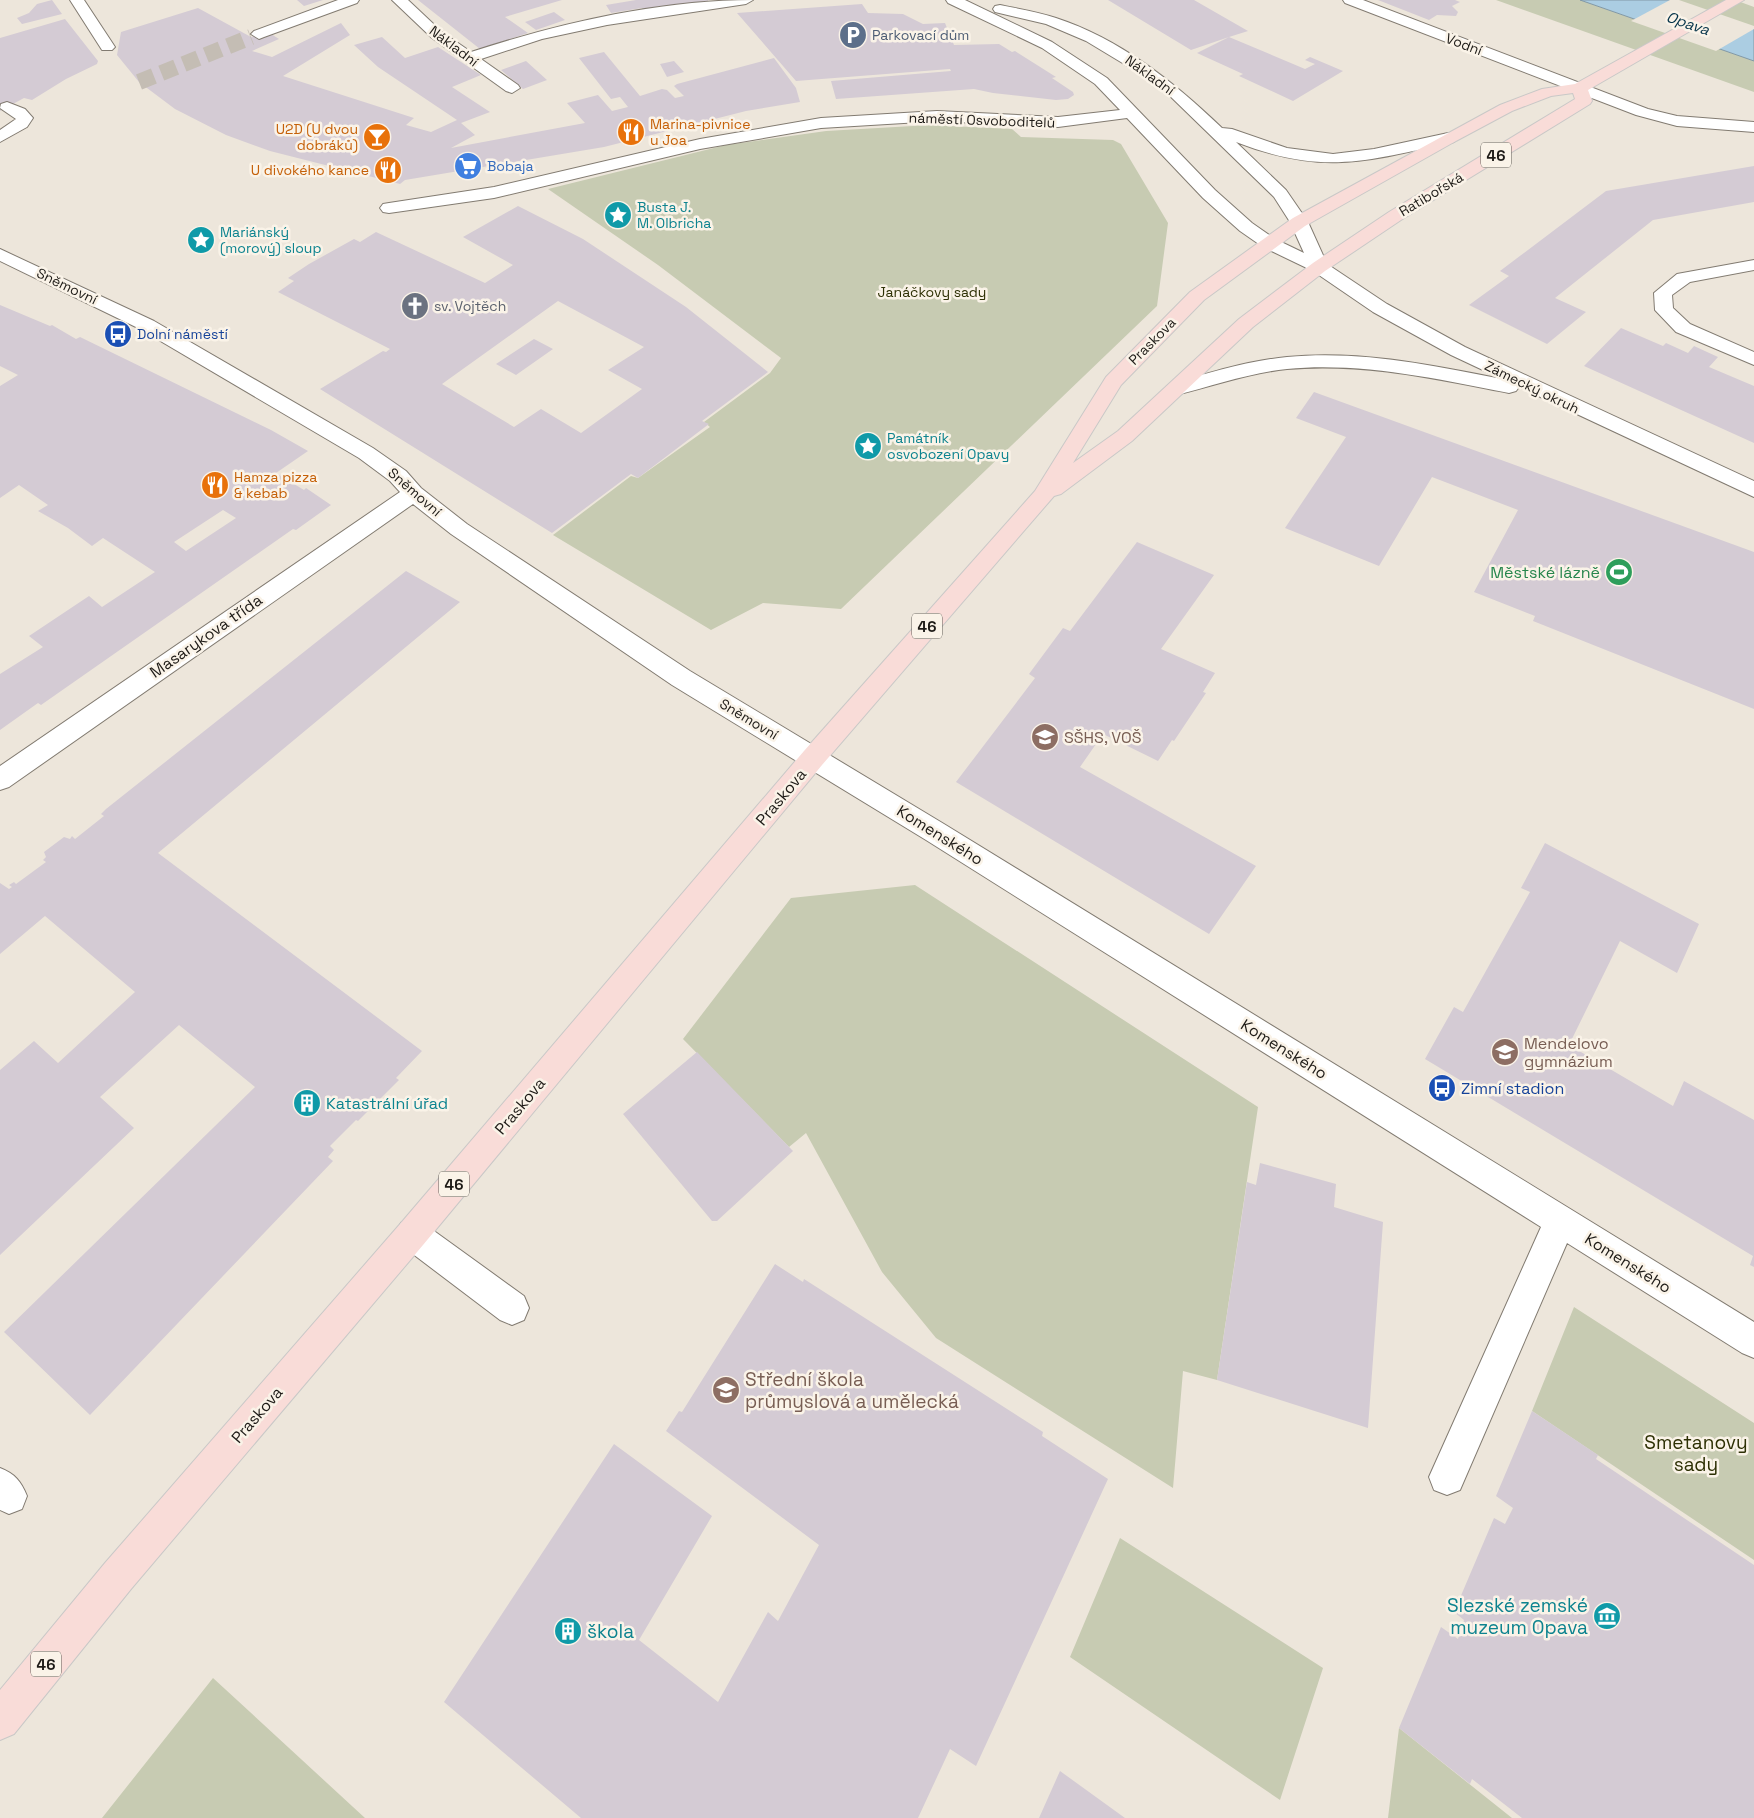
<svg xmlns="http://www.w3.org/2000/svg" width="1754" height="1818" viewBox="0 0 1754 1818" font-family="'Space Grotesk',sans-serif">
<rect width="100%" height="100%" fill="#ede6db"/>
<!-- green -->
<path fill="#c7cbb2" d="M1496,0H1580L1754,61V92Z
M1671,0H1735L1754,7V28Z
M930,125L1012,129L1021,137L1113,140L1121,144L1168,223L1157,306L841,609L763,603L711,630L553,535L631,476L638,478L710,427L704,422L770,373L781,358L658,265L548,189L726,145L826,131Z
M915,885L1258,1107L1217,1380L1183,1371L1173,1488L936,1338L882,1272L806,1133L789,1147L683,1039L791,898Z
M1574,1307L1754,1423V1560L1532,1411Z
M1120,1538L1323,1668L1280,1800L1070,1657Z
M213,1678L365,1818H102Z
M1399,1728L1512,1818H1388Z"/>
<!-- water -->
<path fill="#abcde2" stroke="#8198a5" d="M1580,0H1671L1754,28V61Z"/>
<!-- pier -->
<path fill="#ede6db" d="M1670,0H1679L1754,26V29L1716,51L1631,21Z"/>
<!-- building -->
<path fill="#d4cbd4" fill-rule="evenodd" d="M52,0L62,14L22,24L17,18L29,13L37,4Z
M297,0H323L304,6Z
M418,0H562L505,17L528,33L480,49Z
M636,0H708V1L644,11L642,8L611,13L606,5Z
M1108,0H1194L1248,31L1229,37L1305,69L1315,64L1305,60L1310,57L1343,71L1293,101L1239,76L1243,74L1197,53L1229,37L1191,50Z
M1378,0H1455L1460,2L1452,6L1458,12L1456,16L1437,15L1429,20Z
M862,4L868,13L903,14L923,24L945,23L954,45L999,44L1012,52L1015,51L1056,77L1052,78L1073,92L1074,95L1068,99L1056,100L993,93L974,89L836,99L831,81L951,71L950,69L796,81L737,13Z
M198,8L251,37L268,32L279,39L252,51L272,57L341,23L350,35L283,76L414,118L406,125L431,132L457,120L378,67L354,45L382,37L405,58L438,47L481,75L452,87L490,112L461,123L475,135L451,148L585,123L567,103L598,95L612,111L628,107L620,97L611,99L579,58L604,52L640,96L662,89L667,90L675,98L684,96L674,86L677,84L774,58L796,88L800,102L746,111L604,147L405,180L400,184L270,151L226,135L175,109L139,82L117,55L121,32Z
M554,12L565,20L536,30L525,22Z
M65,19L98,61L97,64L66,79L32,100L24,98L0,111V38Z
M526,61L547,80L523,89L501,70Z
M674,61L684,72L667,77L660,64Z
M1754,166V202L1653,220L1555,298L1586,312L1547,344L1469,305L1509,276L1500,271L1606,191Z
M518,206L583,239L686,307L768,372L702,421L709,424L638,478L631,474L552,533L320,389L383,351L386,352L390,349L278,292L294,281L288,278L309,264L354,239L360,242L376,232L485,283L513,265L463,237ZM558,301L644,347L608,370L642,389L581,433L541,409L514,427L442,384Z
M0,305L50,326L52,325L76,339L80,337L271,430L308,451L276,473L304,490L306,488L331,505L296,530L293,529L41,705L38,703L0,730V674L43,647L29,636L89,596L102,607L155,572L103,538L92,546L68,528L38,511L48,505L19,485L0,498V386L18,375L0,366ZM223,510L236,518L186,551L174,542Z
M1621,328L1663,346L1666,343L1688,353L1694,346L1718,357L1709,367L1754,386V443L1584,366Z
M534,339L553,349L516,375L496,364Z
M1314,392L1754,552V709L1533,621L1535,616L1474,592L1518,510L1432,477L1379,566L1285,528L1346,437L1296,418Z
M1137,542L1214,575L1161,649L1215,673L1203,692L1206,693L1174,741L1172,740L1158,761L1103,734L1080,767L1256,866L1209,934L956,782L1035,678L1029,674L1063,628L1070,631Z
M406,571L460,602L158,853L422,1051L396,1078L399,1080L358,1121L356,1120L330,1146L334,1150L328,1157L333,1161L90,1415L4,1332L255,1087L179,1025L100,1097L134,1128L0,1255V1070L34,1041L58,1063L135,992L45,916L0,954V883L9,889L12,887L9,885L14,882L16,884L46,862L43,860L46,857L44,852L64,837L70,839L72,836L75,839L104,816L101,814L106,809Z
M1545,843L1699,924L1677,973L1620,941L1569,1045L1673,1106L1684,1081L1754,1120V1267L1750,1265L1753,1256L1425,1059L1454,1007L1463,1012L1530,892L1521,888Z
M697,1052L793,1151L717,1221H712L623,1114Z
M1260,1163L1336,1184L1334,1207L1383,1222L1368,1428L1217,1380L1247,1182L1256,1185Z
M775,1264L803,1282L804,1279L1043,1432L1042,1436L1108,1479L976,1766L950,1749L918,1818H581L444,1702L614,1444L712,1516L639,1640L718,1702L768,1612L778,1621L819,1545L666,1431L679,1411L682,1412Z
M1532,1411L1598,1455L1596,1459L1754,1565V1818H1522L1472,1779L1470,1784L1399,1728L1441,1627L1458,1639L1464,1620L1454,1612L1494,1518L1505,1524L1513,1508L1496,1496Z
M1060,1771L1125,1818H1039Z"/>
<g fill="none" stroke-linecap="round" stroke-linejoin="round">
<!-- minor-tunnel -->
<path stroke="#c4bdb4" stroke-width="16" stroke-dasharray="16 8" stroke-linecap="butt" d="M139,82L251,37"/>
<!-- minor casing -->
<g stroke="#827b71" stroke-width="2">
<path id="minor" d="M70,0H84L115,47L112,50H102Z
M338,0H359L357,3L264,37L259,39L251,34L254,31Z
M392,0H408L442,32L471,52C560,23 660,0 753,0L746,4L607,25L542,39L481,59L518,85L520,88L512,93L506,91L432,38Z
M946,0H965L1052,42L1107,78L1215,190L1252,223L1275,239L1304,253L1290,222L1274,197L1171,97L1139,73L1086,41L1046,24L995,12L993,9L995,6L1000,5C1019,9 1038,12 1056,18C1120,39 1174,82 1222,128L1232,129L1287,148L1333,154L1374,149L1448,133L1454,134L1456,138L1454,142L1448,143C1364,162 1321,175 1236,142L1286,190L1308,222L1327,264L1387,304L1465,347L1754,481V497L1519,387L1516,391L1509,393C1436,379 1362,362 1287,369C1249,373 1213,386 1176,395L1169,393L1166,389L1169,385C1208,373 1247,361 1287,357C1360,350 1431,365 1502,379L1451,355L1373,312L1313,271L1263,247L1240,231L1203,198L1127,118L1058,127L937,121L821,128L700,149L494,198L389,213L383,212L380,208L383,204L389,203L494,187L700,139L821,118L937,111L1058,117L1120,110L1095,84L1042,48L948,3Z
M1343,0H1363L1648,109L1677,116L1754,122V132L1677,126L1636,115L1345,3Z
M7,102L25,109L33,118L27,127L0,142V130L16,119L0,108L1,104Z
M0,249L154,321L373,448L406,471L421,488L467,524L690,671L944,824L1754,1322V1358L1742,1353L1567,1243L1460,1490L1447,1495L1434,1490L1429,1477L1541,1227L926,840L672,685L451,534L413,504L9,787L0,790V766L400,492L390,481L359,458L140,329L0,261Z
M1754,260V270L1690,282L1672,295L1673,308L1690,324L1754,352V365L1676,332L1655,310L1654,293L1677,274Z
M412,1218L423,1223L524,1296L529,1308L524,1320L512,1325L500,1320L401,1245L396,1234L401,1223Z
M0,1468C15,1474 21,1481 27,1496L22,1509L9,1514L0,1510Z"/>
</g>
<!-- major casing -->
<g stroke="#c9c8c7" stroke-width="2">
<path id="major" d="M1726,0H1744L1588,90L1592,101L1590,104L1401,220L1325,271L1253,327L1132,441L1061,494L1054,496L822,765L423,1245L131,1589L14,1734L0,1740V1690L105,1563L401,1223L804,751L1035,491L1106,377L1190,292L1293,218L1500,105L1542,89L1575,84ZM1573,93L1575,99L1389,212L1313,263L1239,319L1118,431L1073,463L1121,385L1204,300L1305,226L1454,142L1512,111L1551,96Z"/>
</g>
<!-- minor -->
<use href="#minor" fill="#fff" fill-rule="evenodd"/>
<!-- major -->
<use href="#major" fill="#f9dcd8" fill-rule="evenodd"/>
</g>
<!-- icons -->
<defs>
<g id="parking-disc" transform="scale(1.4375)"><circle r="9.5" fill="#5c6f8a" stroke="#faf3e8"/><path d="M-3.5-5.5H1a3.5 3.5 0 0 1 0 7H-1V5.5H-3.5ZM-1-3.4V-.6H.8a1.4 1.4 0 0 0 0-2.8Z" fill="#fff"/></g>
<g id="restaurant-disc" transform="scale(1.4375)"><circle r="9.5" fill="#e8710a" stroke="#faf3e8"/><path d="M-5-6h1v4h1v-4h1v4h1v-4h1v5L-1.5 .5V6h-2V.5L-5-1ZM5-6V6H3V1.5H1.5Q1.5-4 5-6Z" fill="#fff"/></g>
<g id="bar-disc" transform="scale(1.4375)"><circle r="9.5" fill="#e8710a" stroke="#faf3e8"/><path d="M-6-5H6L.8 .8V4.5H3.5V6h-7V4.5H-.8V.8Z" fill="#fff"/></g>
<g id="supermarket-disc" transform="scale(1.4375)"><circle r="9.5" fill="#3f7fe0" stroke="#faf3e8"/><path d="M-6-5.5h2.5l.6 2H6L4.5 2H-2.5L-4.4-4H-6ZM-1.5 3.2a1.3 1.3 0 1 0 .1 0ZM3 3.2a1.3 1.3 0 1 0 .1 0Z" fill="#fff"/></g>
<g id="sight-disc" transform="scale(1.4375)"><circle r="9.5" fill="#0f9aa8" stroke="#faf3e8"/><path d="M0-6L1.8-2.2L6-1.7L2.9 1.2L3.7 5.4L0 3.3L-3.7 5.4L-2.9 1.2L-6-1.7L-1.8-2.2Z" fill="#fff"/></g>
<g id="church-disc" transform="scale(1.4375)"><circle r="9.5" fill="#6b7280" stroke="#faf3e8"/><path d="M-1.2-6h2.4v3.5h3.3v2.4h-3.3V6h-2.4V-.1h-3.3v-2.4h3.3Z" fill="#fff"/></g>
<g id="bus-disc" transform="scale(1.4375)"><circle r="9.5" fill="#1a4fb4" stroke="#faf3e8"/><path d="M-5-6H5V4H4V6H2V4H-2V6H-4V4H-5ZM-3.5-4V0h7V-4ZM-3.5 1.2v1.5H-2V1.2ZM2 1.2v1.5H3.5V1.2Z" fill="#fff"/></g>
<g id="stadium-disc" transform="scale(1.4375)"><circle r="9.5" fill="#2e9e5b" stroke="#faf3e8"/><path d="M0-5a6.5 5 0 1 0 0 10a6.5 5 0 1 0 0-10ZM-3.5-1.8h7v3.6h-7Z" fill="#fff"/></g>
<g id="school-disc" transform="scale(1.4375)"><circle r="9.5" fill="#8d6e63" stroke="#faf3e8"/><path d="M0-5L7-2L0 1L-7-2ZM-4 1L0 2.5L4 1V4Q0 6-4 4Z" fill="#fff"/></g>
<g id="building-disc" transform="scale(1.4375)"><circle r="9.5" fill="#0f9aa8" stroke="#faf3e8"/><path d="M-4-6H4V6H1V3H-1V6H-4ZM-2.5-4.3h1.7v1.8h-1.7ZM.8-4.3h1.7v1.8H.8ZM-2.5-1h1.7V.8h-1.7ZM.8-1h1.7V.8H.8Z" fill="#fff"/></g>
<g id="museum-disc" transform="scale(1.4375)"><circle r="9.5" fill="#0f9aa8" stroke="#faf3e8"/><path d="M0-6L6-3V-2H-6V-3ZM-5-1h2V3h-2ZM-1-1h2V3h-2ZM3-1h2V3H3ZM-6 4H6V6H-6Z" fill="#fff"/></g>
</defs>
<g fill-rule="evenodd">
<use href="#parking-disc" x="853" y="35"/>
<use href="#restaurant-disc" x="631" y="132"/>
<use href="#bar-disc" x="377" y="137"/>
<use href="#supermarket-disc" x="468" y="166"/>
<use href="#restaurant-disc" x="388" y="170"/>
<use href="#sight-disc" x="618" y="215"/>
<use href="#sight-disc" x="201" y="240"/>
<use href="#church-disc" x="415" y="306"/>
<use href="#bus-disc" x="118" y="334"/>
<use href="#sight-disc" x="868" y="446"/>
<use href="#restaurant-disc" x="215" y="485"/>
<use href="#stadium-disc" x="1619" y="572"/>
<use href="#school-disc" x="1045" y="737"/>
<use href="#school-disc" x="1505" y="1052"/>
<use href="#bus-disc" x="1442" y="1088"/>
<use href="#building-disc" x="307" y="1103"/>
<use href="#school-disc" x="726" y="1390"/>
<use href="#museum-disc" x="1607" y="1616"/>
<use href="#building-disc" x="568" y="1631"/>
</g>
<g text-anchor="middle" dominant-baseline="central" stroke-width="5" stroke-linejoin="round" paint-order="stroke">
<!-- far-service labels -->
<g font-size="14" fill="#4e5e75" stroke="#faf3e8" text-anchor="start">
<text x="872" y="35">Parkovací dům</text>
</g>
<!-- far-street labels -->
<g font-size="14" fill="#1e1b17" stroke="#faf3e8">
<text transform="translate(1464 44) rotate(21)">Vodní</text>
<text transform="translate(454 46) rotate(37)">Nákladní</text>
<text transform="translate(1150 75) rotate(36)">Nákladní</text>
<text transform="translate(982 120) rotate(2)">náměstí Osvoboditelů</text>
<text transform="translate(1431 194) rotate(-31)">Ratibořská</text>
<text transform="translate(67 286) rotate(26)">Sněmovní</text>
<text transform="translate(1152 341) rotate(-45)">Praskova</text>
<text transform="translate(1532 387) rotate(26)">Zámecký okruh</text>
<text transform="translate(415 492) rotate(41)">Sněmovní</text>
<text transform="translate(749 719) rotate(31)">Sněmovní</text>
</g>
<!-- far-food labels -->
<g font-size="14" fill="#c56008" stroke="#faf3e8" text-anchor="start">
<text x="650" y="124">Marina-pivnice<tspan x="650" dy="16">u Joa</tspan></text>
<text x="358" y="129" text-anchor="end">U2D (U dvou<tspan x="358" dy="16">dobráků)</tspan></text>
<text x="369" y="170" text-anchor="end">U divokého kance</text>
<text x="234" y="477">Hamza pizza<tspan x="234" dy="16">&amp; kebab</tspan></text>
</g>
<!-- far-shop labels -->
<g font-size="14" fill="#366cbe" stroke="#faf3e8" text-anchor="start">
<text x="487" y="166">Bobaja</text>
</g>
<!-- far-culture labels -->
<g font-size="14" fill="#0d838f" stroke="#faf3e8" text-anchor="start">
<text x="637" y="207">Busta J.<tspan x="637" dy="16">M. Olbricha</tspan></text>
<text x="220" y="232">Mariánský<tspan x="220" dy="16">(morový) sloup</tspan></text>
<text x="887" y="438">Památník<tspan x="887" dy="16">osvobození Opavy</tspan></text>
</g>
<!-- far-park labels -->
<g font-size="14" fill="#2d3004" stroke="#faf3e8">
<text x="932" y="292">Janáčkovy sady</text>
</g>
<!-- far-worship labels -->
<g font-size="14" fill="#5b616d" stroke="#faf3e8" text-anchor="start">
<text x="434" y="306">sv. Vojtěch</text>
</g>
<!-- far-transit labels -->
<g font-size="14" fill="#164399" stroke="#faf3e8" text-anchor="start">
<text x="137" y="334">Dolní náměstí</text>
</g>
<!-- far-water labels -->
<g font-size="15" font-style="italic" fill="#033248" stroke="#faf3e8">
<text transform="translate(1688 23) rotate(19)">Opava</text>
</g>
<!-- shield labels -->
<g fill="#faf3e8" stroke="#605c56" stroke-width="1">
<rect x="1481" y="142.5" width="30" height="25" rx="4"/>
<rect x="912" y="613.5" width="30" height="25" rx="4"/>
<rect x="439" y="1171.5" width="30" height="25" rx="4"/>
<rect x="31" y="1651.5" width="30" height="25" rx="4"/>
</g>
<g font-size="15" font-weight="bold" fill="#1e1b17">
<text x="1496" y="155">46</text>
<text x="927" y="626">46</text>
<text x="454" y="1184">46</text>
<text x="46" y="1664">46</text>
</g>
<!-- leisure labels -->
<g font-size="16" fill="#27864d" stroke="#faf3e8" text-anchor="end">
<text x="1600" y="572">Městské lázně</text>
</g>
<!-- street labels -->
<g font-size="16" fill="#1e1b17" stroke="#faf3e8">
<text transform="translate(206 636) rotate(-35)">Masarykova třída</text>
<text transform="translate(781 797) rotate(-50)">Praskova</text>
<text transform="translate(940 835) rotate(32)">Komenského</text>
<text transform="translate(1284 1049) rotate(32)">Komenského</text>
<text transform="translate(520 1106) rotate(-50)">Praskova</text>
<text transform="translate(1628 1263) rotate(32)">Komenského</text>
<text transform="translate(257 1415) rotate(-49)">Praskova</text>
</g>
<!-- education labels -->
<g font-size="16" fill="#785e54" stroke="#faf3e8" text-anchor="start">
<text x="1064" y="737">SŠHS, VOŠ</text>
<text x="1524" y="1043">Mendelovo<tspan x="1524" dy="18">gymnázium</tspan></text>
</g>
<!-- transit labels -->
<g font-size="16" fill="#164399" stroke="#faf3e8" text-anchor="start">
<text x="1461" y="1088">Zimní stadion</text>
</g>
<!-- culture labels -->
<g font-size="16" fill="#0d838f" stroke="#faf3e8" text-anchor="start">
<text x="326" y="1103">Katastrální úřad</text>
</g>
<!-- near-education labels -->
<g font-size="19" fill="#785e54" stroke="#faf3e8" text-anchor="start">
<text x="745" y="1379">Střední škola<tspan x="745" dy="22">průmyslová a umělecká</tspan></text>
</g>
<!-- near-park labels -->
<g font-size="19" fill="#2d3004" stroke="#faf3e8">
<text x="1696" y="1442">Smetanovy<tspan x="1696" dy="22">sady</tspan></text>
</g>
<!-- near-culture labels -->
<g font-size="19" fill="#0d838f" stroke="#faf3e8" text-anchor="end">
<text x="1588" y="1605">Slezské zemské<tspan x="1588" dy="22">muzeum Opava</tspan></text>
<text x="587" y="1631" text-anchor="start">škola</text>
</g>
</g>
</svg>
